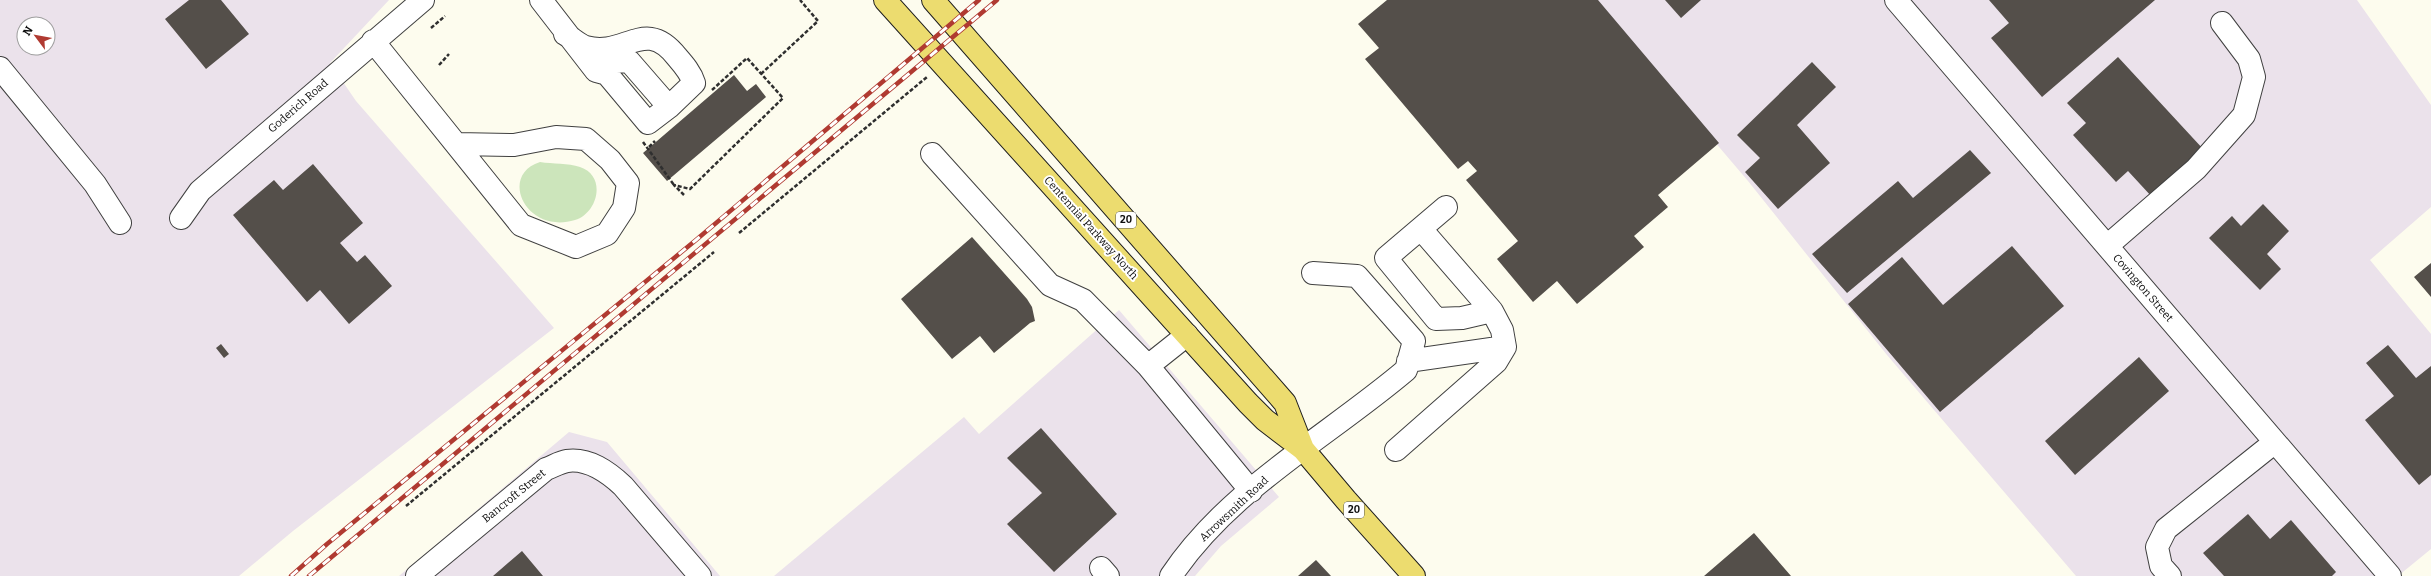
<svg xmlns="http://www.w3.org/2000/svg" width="2431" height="576" viewBox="0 0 2431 576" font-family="Bitter,serif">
<rect width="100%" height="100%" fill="#fdfcee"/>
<!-- industrial -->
<path fill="#ebe2eb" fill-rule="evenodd" d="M0,0H389L330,63L356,101L554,328L293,531L239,576H0ZM24,24H48V48H24Z
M1594,0H2357L2431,105V207L2370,260L2431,334V549L2398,576H2076L1887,355L1748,181Z
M1119,310L1279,497L1221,546L1195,576H774L964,417L979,434Z
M569,432L607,442L720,576H399Z"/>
<!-- green -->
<path fill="#cce5bb" d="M540,162C553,164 568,163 580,167C607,176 598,213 575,220C526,235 498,175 540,162Z"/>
<!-- building -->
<path fill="#544f4a" d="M189,0H221L249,34L206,69L165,19Z
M1387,0H1598L1719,143L1658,195L1668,207L1634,236L1644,247L1577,304L1557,281L1533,302L1497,259L1518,241L1466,180L1477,171L1468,161L1458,169L1365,59L1379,48L1358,24Z
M1665,0H1701L1681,18Z
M1989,0H2155L2042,97L1991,38L2009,23Z
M2118,57L2204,150L2152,197L2128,171L2116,182L2073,135L2086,123L2067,103Z
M1812,62L1836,87L1797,125L1830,163L1778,209L1745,172L1760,158L1737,135Z
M734,75L747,91L756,84L766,97L667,181L643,153Z
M1970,150L1991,173L1847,293L1812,254L1898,181L1913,198Z
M313,164L363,223L340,243L357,262L365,255L392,286L349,324L320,290L307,302L233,215L274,180L283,190Z
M2263,204L2289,231L2267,254L2281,269L2260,290L2209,238L2232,216L2241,226Z
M972,237L1027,299L1032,307L1035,321L1030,323L994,353L980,336L952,359L901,299Z
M2012,246L2064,306L1940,412L1848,304L1902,257L1943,305Z
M2431,263V297L2414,277Z
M221,344L229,354L224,358L216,348Z
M2388,345L2416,378L2431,366V475L2419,485L2365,420L2394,396L2366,363Z
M2139,357L2169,391L2075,475L2045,441Z
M1041,428L1117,514L1054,572L1007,524L1042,493L1007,458Z
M2248,514L2270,539L2291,520L2336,572L2332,576H2224L2203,553Z
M1754,533L1791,576H1704Z
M522,551L543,576H493Z
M1316,560L1331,576H1298Z"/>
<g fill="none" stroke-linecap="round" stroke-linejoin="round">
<!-- minor casing -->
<g stroke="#404040" stroke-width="24">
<path id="minor" d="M541,0L596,71L607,74L648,123L669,107L694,83C691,73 684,65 677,57C645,16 625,58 586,47C579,45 572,38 565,34
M1896,0L2390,576
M373,41L521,225L576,247L607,234L624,208L628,183L610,160L586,139L556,137L514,145L457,144
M595,63L629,61L669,107
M0,68L95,184L120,223
M932,154L1050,285L1083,300L1148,366L1251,491
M181,218L200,191L423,0
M1421,229L1492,311
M2107,246L2196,169L2244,115L2254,77L2249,59L2222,23
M1408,361L1505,347L1502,330L1492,311L1462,318L1436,319L1386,258L1446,207
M1148,366L1187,335
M1396,450L1496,362L1505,347
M1101,568L1108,576
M417,576L546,469C552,467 560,462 567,461C589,458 608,472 623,486L700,576
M1171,576C1229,489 1327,437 1406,370L1414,341L1357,276L1313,273
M2170,576L2161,566L2157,547L2166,529L2275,442"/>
</g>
<!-- major casing -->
<g stroke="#1e1e1e" stroke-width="24">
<path id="major" d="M885,0L1248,403L1265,420L1303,449L1346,500L1414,576
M933,0L1285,403L1303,449"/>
</g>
<!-- path -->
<path stroke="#2f2f2f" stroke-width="2.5" stroke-dasharray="4 2" stroke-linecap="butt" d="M431,28L445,16
M439,65L449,54
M761,74L818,21L800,0
M643,142L674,185
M649,147L655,141
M684,195L674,185L690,189L783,98L747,58L712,90
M739,233L927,77
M406,506L714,252"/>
<!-- minor -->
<use href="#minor" stroke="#fff" stroke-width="22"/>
<!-- major -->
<use href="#major" stroke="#ecdc6f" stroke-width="22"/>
<!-- rail casing -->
<g stroke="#b03a31" stroke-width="4.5">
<path id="rail" d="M291,576L327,544L696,240L979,0
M309,576L997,0"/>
</g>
<!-- rail -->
<use href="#rail" stroke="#fff" stroke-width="3" stroke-dasharray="9" stroke-linecap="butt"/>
</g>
<g text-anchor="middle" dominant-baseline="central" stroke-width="4" stroke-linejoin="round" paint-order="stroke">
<!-- shield labels -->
<g fill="#fff" stroke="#565656" stroke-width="1">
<rect x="1116" y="212" width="20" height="16" rx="3"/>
<rect x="1344" y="502" width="20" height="16" rx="3"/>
</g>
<g font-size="10" font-weight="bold" fill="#0d0d0d">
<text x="1126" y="220">20</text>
<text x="1354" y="510">20</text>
</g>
<!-- street labels -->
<g font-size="11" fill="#0d0d0d" stroke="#fff">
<text transform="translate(298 106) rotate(-41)">Goderich Road</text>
<text transform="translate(1091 228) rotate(48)">Centennial Parkway North</text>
<text transform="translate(2143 288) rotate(49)">Covington Street</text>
<text transform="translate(514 496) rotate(-39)">Bancroft Street</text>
<text transform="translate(1234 509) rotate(-43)">Arrowsmith Road</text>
</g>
</g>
<!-- north arrow -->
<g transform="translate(36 36) rotate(302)"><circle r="19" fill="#ffffff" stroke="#9e9e9e"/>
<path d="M0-3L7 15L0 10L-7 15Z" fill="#b03a31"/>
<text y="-6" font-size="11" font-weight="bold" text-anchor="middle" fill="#0d0d0d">N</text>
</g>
</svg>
